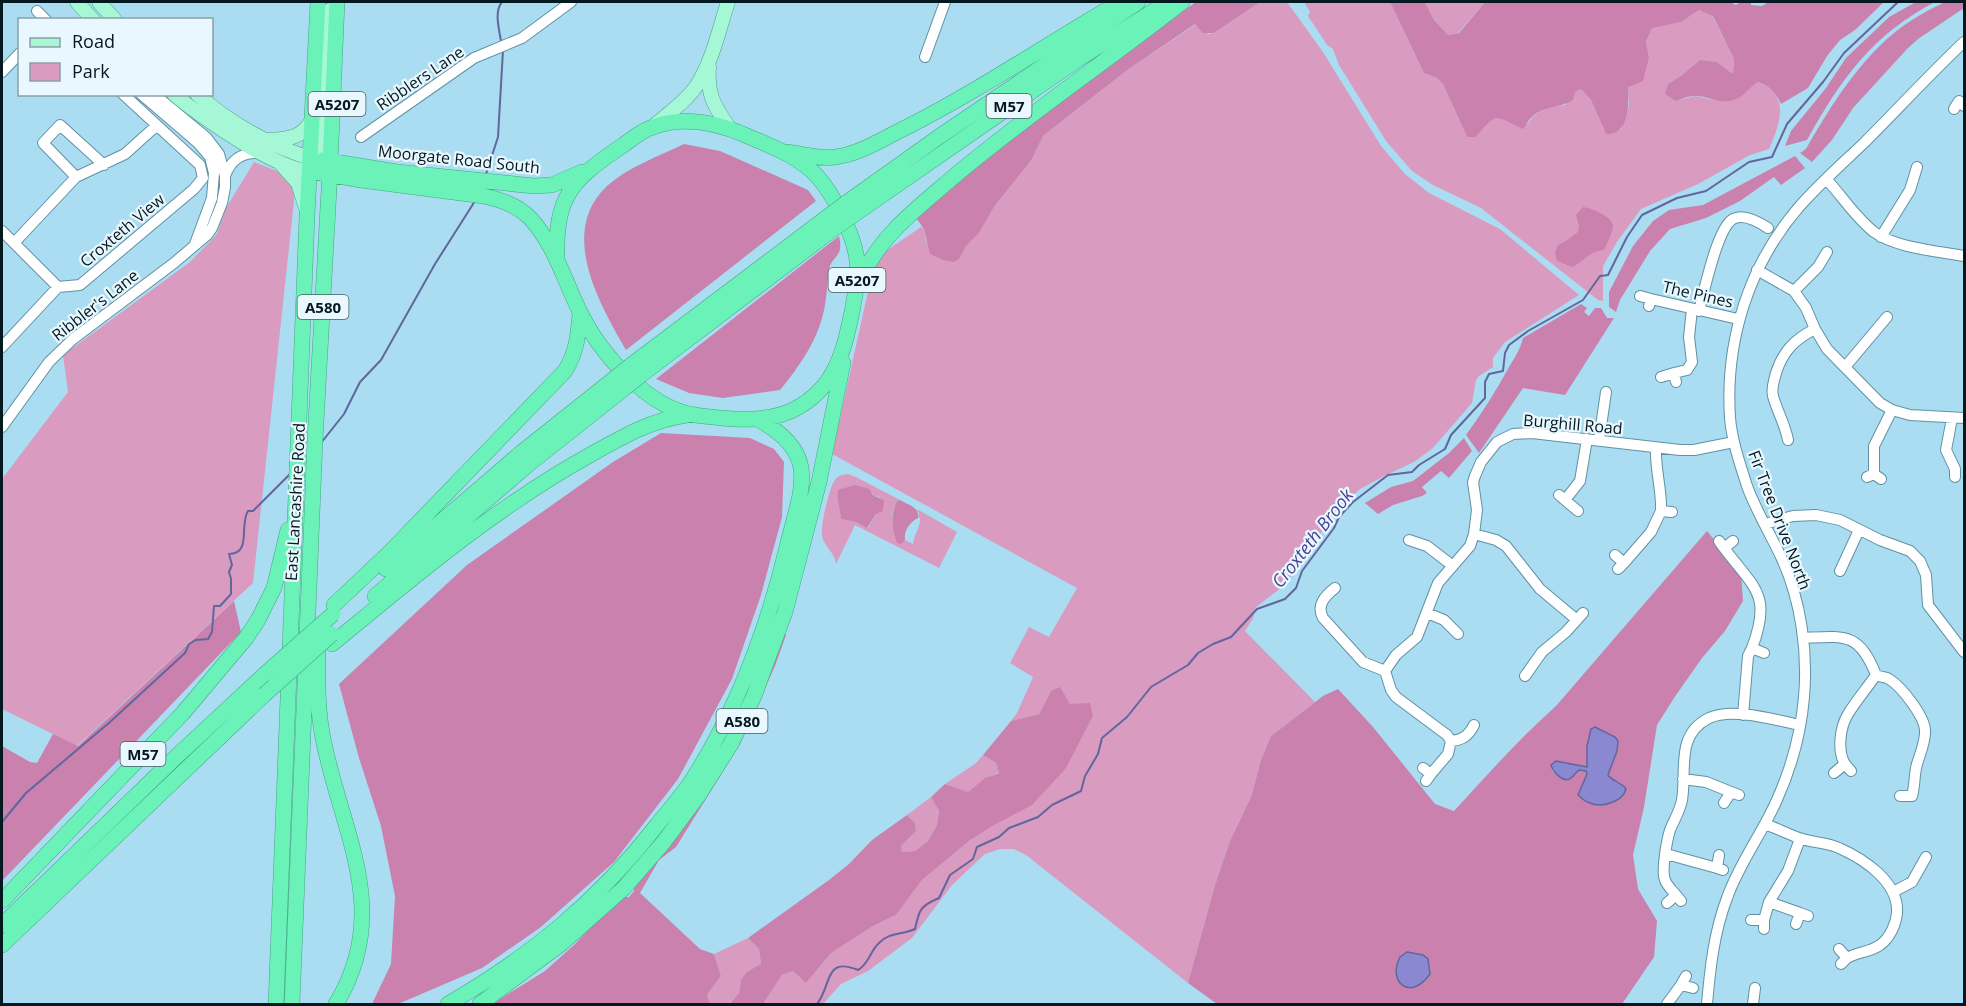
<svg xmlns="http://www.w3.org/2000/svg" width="1966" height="1006" viewBox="0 0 1966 1006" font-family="'Open Sans',sans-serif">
<rect width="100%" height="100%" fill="#aaddf1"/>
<!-- green -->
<path fill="#da9bc0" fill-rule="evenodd" d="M1260,2H1287L1323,52L1381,146L1405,174L1429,193L1500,229L1579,295L1505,342L1493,358V367L1479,376L1476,380L1472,403L1433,448L1414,462L1384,476L1360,489L1338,508L1295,571L1281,588L1256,607L1253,618L1245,631L1315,702L1271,736L1261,760L1251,797L1230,841L1215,885L1188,983L1026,855L1014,849H1000L985,854L952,885L912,938L868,971L841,984L823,1004H763L782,975L793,971L806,983L831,953L873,926L896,915L922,880L969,841L994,825L1066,767L1093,716L1070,704L1051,691L1039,714L1011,721L1017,713L1033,677L1010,663L1029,627L1049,637L1077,588L832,454L873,269L880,255L921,227L924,229L926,241L954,262L958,259L966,246L979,233L994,207L1032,159L1043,136L1126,71L1196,24L1209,34L1214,33Z
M1304,2H1390L1424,73L1437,78L1443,84L1467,137H1476L1490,120L1502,117L1512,124H1528C1535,110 1551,107 1565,105L1575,92L1581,89L1591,100L1606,134L1621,129L1629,105L1628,87L1649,58L1646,40L1652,27L1681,22L1699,10L1712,15L1734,59L1733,74L1717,62L1700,60L1682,75L1668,84L1676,101L1695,96L1714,100L1743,94L1749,87L1758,82C1791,94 1780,124 1769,149L1750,155L1698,184L1641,209L1617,242L1603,266V301L1598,300L1481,208L1433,185L1412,171L1386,141L1339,65L1333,49L1327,45L1308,16L1310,12Z
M1425,2H1485L1458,33L1448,35L1434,20Z
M254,162L295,178L294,201L253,583L77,746L2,709V479L68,392L63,355L190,262L217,234L226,208Z
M848,474L856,477L900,500L897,501C888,518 893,529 902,544L905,540L913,544C915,531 920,531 920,517L918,518L919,513L917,509L957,532L939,568L855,525L836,564C835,552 823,546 822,535C820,527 830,485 835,480C838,475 843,475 848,474ZM838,490L880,497L876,514L868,528L856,522L841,519L837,495Z
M983,755L996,763L999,772L992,776L986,777L968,792L945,784L976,763Z
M931,797L939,811L937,825L928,841L915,851L902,852L901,846L916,831L915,823L907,815Z
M748,938L759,949L761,964L741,980L739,993L730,1004H710L707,995L721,976L714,954Z"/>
<!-- forest -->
<path fill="#ca81ad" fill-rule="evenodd" d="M1196,2H1260L1214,33H1203L1195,24L1126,71L1043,136L1032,159L994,207L979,233L966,246L959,259L954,262L943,260L930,254L924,229L914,215L1119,55Z
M1390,2H1425L1434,20L1448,35L1459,33L1485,2H1730L1736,5L1741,2H1751V5L1762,6L1768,2H1884L1855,30L1840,40L1827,56L1808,88L1781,104C1776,93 1770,86 1758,82C1749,87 1745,96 1736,99C1722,106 1708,95 1694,96C1688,96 1682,99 1676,101L1665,94L1668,84L1682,75L1700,60L1717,62L1733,74L1734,59L1713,16L1699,10L1681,22L1652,28L1646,41L1649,58L1643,81L1628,87C1629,105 1629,135 1606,134L1591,100L1581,89L1575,92L1573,100C1561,108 1543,106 1532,117C1528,120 1527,125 1523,129C1495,117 1498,110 1476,137H1467L1443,84L1437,78L1424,73Z
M1916,2H1935C1872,35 1841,79 1807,140L1785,146L1791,131L1826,88L1846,58L1889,17Z
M1945,2H1964V8L1918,39L1907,49L1853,108L1832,140L1812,162L1800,153L1806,149C1832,103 1867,48 1912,20C1923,13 1934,7 1945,2Z
M684,144L720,151L808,190L816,201L626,350C599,303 558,232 607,186C628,167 659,156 684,144Z
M1795,156L1805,168L1781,185L1774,177L1740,201L1706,218L1670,229L1650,251L1620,300L1616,312L1609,307V292L1633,246L1653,221L1669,210L1703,205Z
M1583,207C1591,208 1614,217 1613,227C1612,234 1607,243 1604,250C1589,251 1585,261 1572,267L1557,261L1555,253L1558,245L1566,241L1578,232L1579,226L1576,215Z
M839,236C844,258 833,254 829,269C827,283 827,297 824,310C818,340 799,367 780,390L723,398L689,393L656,379Z
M1581,304L1587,308L1584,312L1589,316L1595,308H1601L1607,318H1614L1565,395L1523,388L1479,453L1466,435C1482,413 1496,391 1509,367C1515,357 1520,350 1523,338Z
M661,433L750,438L774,449L784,462L782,517L761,595L732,679L678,779L614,862L541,927L482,968L398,1004H372L391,964L395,896L381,826L359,758L339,684L467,565L613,462Z
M1464,438L1472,451L1449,478L1441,471L1422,487L1427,493L1422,496L1393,505L1378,514L1365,503L1391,487L1413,481L1449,453Z
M855,485L870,489L872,495L884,500L883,511L876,514L867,528L856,522L841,519L837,495L838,490Z
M900,500C908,505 920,507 918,518C909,523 904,530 905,540L902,544L897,543C892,528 890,516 897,501Z
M1707,531L1741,573L1743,601L1725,631L1702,658L1674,698L1657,725L1644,807L1633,855L1638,889L1657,921L1654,957L1622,1004H1217L1188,983L1215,885L1230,841L1251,797L1261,760L1271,736L1323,696L1338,689L1373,727L1435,804L1454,811C1487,775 1519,739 1556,706ZM1587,746L1617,751L1608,775L1610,778L1621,783L1614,801L1598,805L1586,771L1579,770L1570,779L1553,772L1551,765L1556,761L1587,767Z
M234,601L241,632L2,881V746L30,762L37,763L53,734L78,746Z
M784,633L786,635L775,666L740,744L676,847L659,860L640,893L700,949L714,954L721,976L707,995L710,1004H492L545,971L575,944L620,897H629L634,891L633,883L670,841Z
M1060,687L1070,704L1090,703L1093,716L1066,768L1032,805L994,825L969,841L922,880L896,915L873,926L831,953L806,983L793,971L782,975L763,1004H730L739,993L741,980L747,972L761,964L759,949L748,938L829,880L849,864L872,840L907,815L915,823L916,831L901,846L902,852L915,851L928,841L937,825L939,811L931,797L945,784L968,792L986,777L992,776L999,773L996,763L983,755L1011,721L1039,714L1051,691Z"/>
<!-- water -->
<path fill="#8988d1" stroke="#61669c" stroke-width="1.5" d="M1595,727L1615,737L1618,741L1617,751L1608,775C1612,781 1621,782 1626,789C1623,802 1601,808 1590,803C1585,802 1582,798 1578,795L1587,774L1586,771L1579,770C1576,772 1574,776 1571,778C1564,784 1553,772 1551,765L1556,761L1587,767V746L1591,729Z
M1407,952L1423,955L1428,959L1430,974C1410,1002 1387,982 1400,957Z"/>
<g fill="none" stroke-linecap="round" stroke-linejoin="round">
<!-- stream -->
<path stroke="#61669c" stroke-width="2" d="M501,41C499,29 494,11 502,2
M486,174L498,137L503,50
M321,443L344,414L360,382L381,360L435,264L475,201
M2,822L26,793L110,722L185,653L189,644L196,640L208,639L212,632L214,606H220L231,594V579L229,572L232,565L229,554C252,554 239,525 248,511H253L291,473
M817,1004C832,985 824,956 858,970C869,964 870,951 879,943C889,932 902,935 915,929C919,910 920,906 939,898L950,875L973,859L977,847L999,837L1009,828L1038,817L1052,805L1081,791L1085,776L1098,754L1102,738L1127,717L1151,687L1188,665L1198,653L1213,644L1231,637L1257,609L1285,599L1296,588L1302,571L1334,528L1339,517L1353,502L1388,475L1412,472L1419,465L1445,449L1451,435L1485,398V382L1489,374L1503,371L1505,353L1509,345L1528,331L1583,300L1600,276L1608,275L1627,237L1642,215L1677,198L1706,191L1749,162L1772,157L1787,124L1823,82L1844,53L1898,2"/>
<!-- minor casing -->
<g stroke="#6091a4" stroke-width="12">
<path id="minor" d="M37,11L46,20
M925,57L945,2
M2,72L20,53
M141,94L198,143L210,157L214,173L212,198L195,244
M1954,109L1959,101L1964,106
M361,137L474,58L522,38L571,2
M225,176C231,159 242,152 260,153
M76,177L43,143L60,125L104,165
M1827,180C1842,196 1856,218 1874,232C1896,248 1937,251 1964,256
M2,231L58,287
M1881,237L1910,190L1917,167
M14,243L76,177L125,154L156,126
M1757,270L1794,291L1806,308L1815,329L1827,349L1880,403L1892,410L1910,415L1964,418
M1794,291L1818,267L1827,252
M1640,296L1651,299L1649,306
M1651,299L1738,319
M1699,311C1704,292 1717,228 1733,219C1744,213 1759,222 1768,228
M2,347L58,287L80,285L194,189L203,178L200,165L123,94
M1845,367L1887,317
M1674,373L1687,370L1692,362L1689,337L1692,309
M1661,377L1674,373L1676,382
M1952,418L1946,450L1955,469V477
M2,427L49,362L73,339L174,263L207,235L212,228L222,203L225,187V176L219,154L206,137L154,94
M1599,440L1606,392
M1788,440C1785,424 1777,411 1773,396C1771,388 1774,381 1776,373C1783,351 1795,339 1815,329
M1656,448C1655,470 1662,490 1661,511L1672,512
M1874,474V446L1892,410
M1867,477L1874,474L1881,479
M1559,495L1578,511
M1565,500L1580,481L1587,439
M1765,524L1793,516L1816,515L1840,520L1880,540L1910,551L1920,561L1926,575L1928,605L1964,652
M1474,534L1496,540L1506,546L1540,589L1577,620
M1409,540L1427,546L1453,566
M1719,541L1724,548L1733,541
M1724,548C1755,589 1772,595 1752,648
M1615,555L1624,563L1618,569
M1624,563L1651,532L1661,511
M1840,571L1859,530
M1335,588C1325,596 1316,605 1323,618L1363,662L1385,671L1391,690L1396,697L1447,735L1451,741
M1427,613L1444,620L1458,634
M1803,638C1845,636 1859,632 1876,675
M1385,671L1396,655L1417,637L1438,583L1470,546L1474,534L1477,510L1473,482L1475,476L1481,462L1497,442L1513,434L1532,433L1680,450H1694L1734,442
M1876,675C1880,677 1886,677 1889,679C1902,687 1926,718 1925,732C1925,743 1920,754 1917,764C1914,774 1915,786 1912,796H1900
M1525,676L1542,652L1566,632L1583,613
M1743,715L1748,656L1752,648L1764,653
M1845,764C1837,751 1840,727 1848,714C1856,701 1867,688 1876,675
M1423,768L1431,774L1426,781
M1834,773L1845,764L1851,771
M1431,774L1448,754L1451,741C1463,740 1469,735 1474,725
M1683,779L1706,782L1731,792
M1724,803L1731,792L1739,795
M1765,824C1776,828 1788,834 1799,838C1812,843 1827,842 1839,848C1864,859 1899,882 1897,913C1896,924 1890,938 1880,945C1871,952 1857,952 1847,958
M1666,854L1717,868
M1719,855L1717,868L1723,870
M1893,892L1912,882L1926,857
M1676,895C1672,890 1667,886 1665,880C1661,871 1667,840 1670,830C1674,820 1680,811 1682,800C1687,770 1675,735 1709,718C1733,707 1775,720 1800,725
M1769,902L1800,913
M1667,903L1676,895L1681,901
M1751,920H1764V929
M1764,920L1769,902L1788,871L1800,839
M1796,924L1800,913L1808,916
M1839,949L1847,958L1841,964
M1686,976L1681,985L1693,988
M1667,1004L1681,985
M1707,1004C1710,969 1714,932 1727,898C1739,864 1761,835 1776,802C1791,769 1801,733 1804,697C1808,652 1801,601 1782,559C1771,535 1756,511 1747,486C1740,464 1732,441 1730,418C1725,340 1749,265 1799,207C1819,184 1843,163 1865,142C1898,109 1930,74 1964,42
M1753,1004L1755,988"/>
</g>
<!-- major casing -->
<g stroke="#46a683" stroke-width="15">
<path id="major" d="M77,2L93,20
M99,2L115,20
M709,67C707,95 714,106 730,129
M174,94C199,116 283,175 315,171L318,167L319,159L330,10
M197,94C228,122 271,147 311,158
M653,127C667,114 686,102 697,85C713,60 719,29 728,2
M269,140C289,139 302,138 312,120
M281,164L298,183L306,208"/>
</g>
<!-- highway casing -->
<g stroke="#46a683" stroke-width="16">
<path id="highway" d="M789,152C804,155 820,159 835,157C860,154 884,138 907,127C980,90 1049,43 1120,2
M323,160L397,172L534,186L552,185L582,172
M310,171L361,180L484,196C501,200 517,205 530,218C554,244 564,279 579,310C599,352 647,408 695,415C726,419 764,424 793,410C835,389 843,354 852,312C855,294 859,278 857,260C854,235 834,195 817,176C797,155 770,146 745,135C717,123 683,116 653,127C642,130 632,139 622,146C572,180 555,195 557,260
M846,203L940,136L1138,2
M852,216L1077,60L1161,6
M860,280C880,236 915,210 951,179C1025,116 1106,62 1182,2
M630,366L830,215
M641,375L836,227
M386,569L522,452L615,378
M375,596L530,463L626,387
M334,605L390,552L565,371C577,352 578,335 580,314
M318,637C318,672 316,708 324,743C343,836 392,911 336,1004
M332,644C415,576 496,507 590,455C622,437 651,420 687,415
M2,901L183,713L246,638L258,620L274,588L288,530
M2,925L178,755L265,674
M2,945L264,695
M276,1004L307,216L318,2
M292,1004L315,440L329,189L337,2
M448,1004C531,956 598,901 657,825C668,811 681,797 691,782C737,710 767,630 787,547C801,489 822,453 757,419
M480,1004L561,944L624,888L663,843L698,796L731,744L754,696L785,612L819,482L843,363"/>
</g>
<!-- minor -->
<use href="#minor" stroke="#fff" stroke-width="10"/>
<!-- major -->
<use href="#major" stroke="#a6f7d5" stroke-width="14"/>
<!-- highway -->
<use href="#highway" stroke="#6af2b9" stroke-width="15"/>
<!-- highway-bridge casing -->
<g stroke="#46a683" stroke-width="16" stroke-linecap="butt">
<path id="highway-bridge" d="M830,215L846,203
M836,227L852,216
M615,378L630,366
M626,387L641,375
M265,674L333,614
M264,695L332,634"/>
</g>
<!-- highway-bridge -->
<use href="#highway-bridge" stroke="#6af2b9" stroke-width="15"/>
</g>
<g text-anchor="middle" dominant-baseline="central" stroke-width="4.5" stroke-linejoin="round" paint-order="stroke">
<!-- shield labels -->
<g fill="#e9f8fe" stroke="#495b62" stroke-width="1.5">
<rect x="308.5" y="92" width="57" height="24" rx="4.5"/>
<rect x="986.5" y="94" width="45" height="24" rx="4.5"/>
<rect x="828.5" y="268" width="57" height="24" rx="4.5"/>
<rect x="297.5" y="295" width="51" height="24" rx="4.5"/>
<rect x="716.5" y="709" width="51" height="24" rx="4.5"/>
<rect x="120.5" y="742" width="45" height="24" rx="4.5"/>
</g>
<g font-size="15" font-weight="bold" fill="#04181f">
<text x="337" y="104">A5207</text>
<text x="1009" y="106">M57</text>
<text x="857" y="280">A5207</text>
<text x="323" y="307">A580</text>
<text x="742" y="721">A580</text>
<text x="143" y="754">M57</text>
</g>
<!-- street labels -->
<g font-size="16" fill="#04181f" stroke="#e9f8fe">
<text transform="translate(420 78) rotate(-34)">Ribblers Lane</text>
<text transform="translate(459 159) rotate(6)">Moorgate Road South</text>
<text transform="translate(122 230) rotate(-40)">Croxteth View</text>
<text transform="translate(1698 294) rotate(13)">The Pines</text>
<text transform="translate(95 305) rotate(-38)">Ribbler's Lane</text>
<text transform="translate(1573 424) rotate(5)">Burghill Road</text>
<text transform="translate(295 502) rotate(-87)">East Lancashire Road</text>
<text transform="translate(1780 520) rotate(69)">Fir Tree Drive North</text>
</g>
<!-- water labels -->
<g font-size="18" font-style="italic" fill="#494198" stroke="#e9f8fe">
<text transform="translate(1312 538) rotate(-52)">Croxteth Brook</text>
</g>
</g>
<!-- border -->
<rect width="1966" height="1006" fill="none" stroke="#04181f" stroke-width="6"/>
<!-- legend -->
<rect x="18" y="18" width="195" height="78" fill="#e9f8fe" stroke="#8d9ea5" stroke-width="1.5"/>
<rect x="30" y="38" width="30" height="9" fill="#a6f7d5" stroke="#8d9ea5" stroke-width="1.5"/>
<text x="72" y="48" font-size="18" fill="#04181f">Road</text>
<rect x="30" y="63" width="30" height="18" fill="#da9bc0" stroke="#8d9ea5" stroke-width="1.5"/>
<text x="72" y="78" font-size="18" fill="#04181f">Park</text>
</svg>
